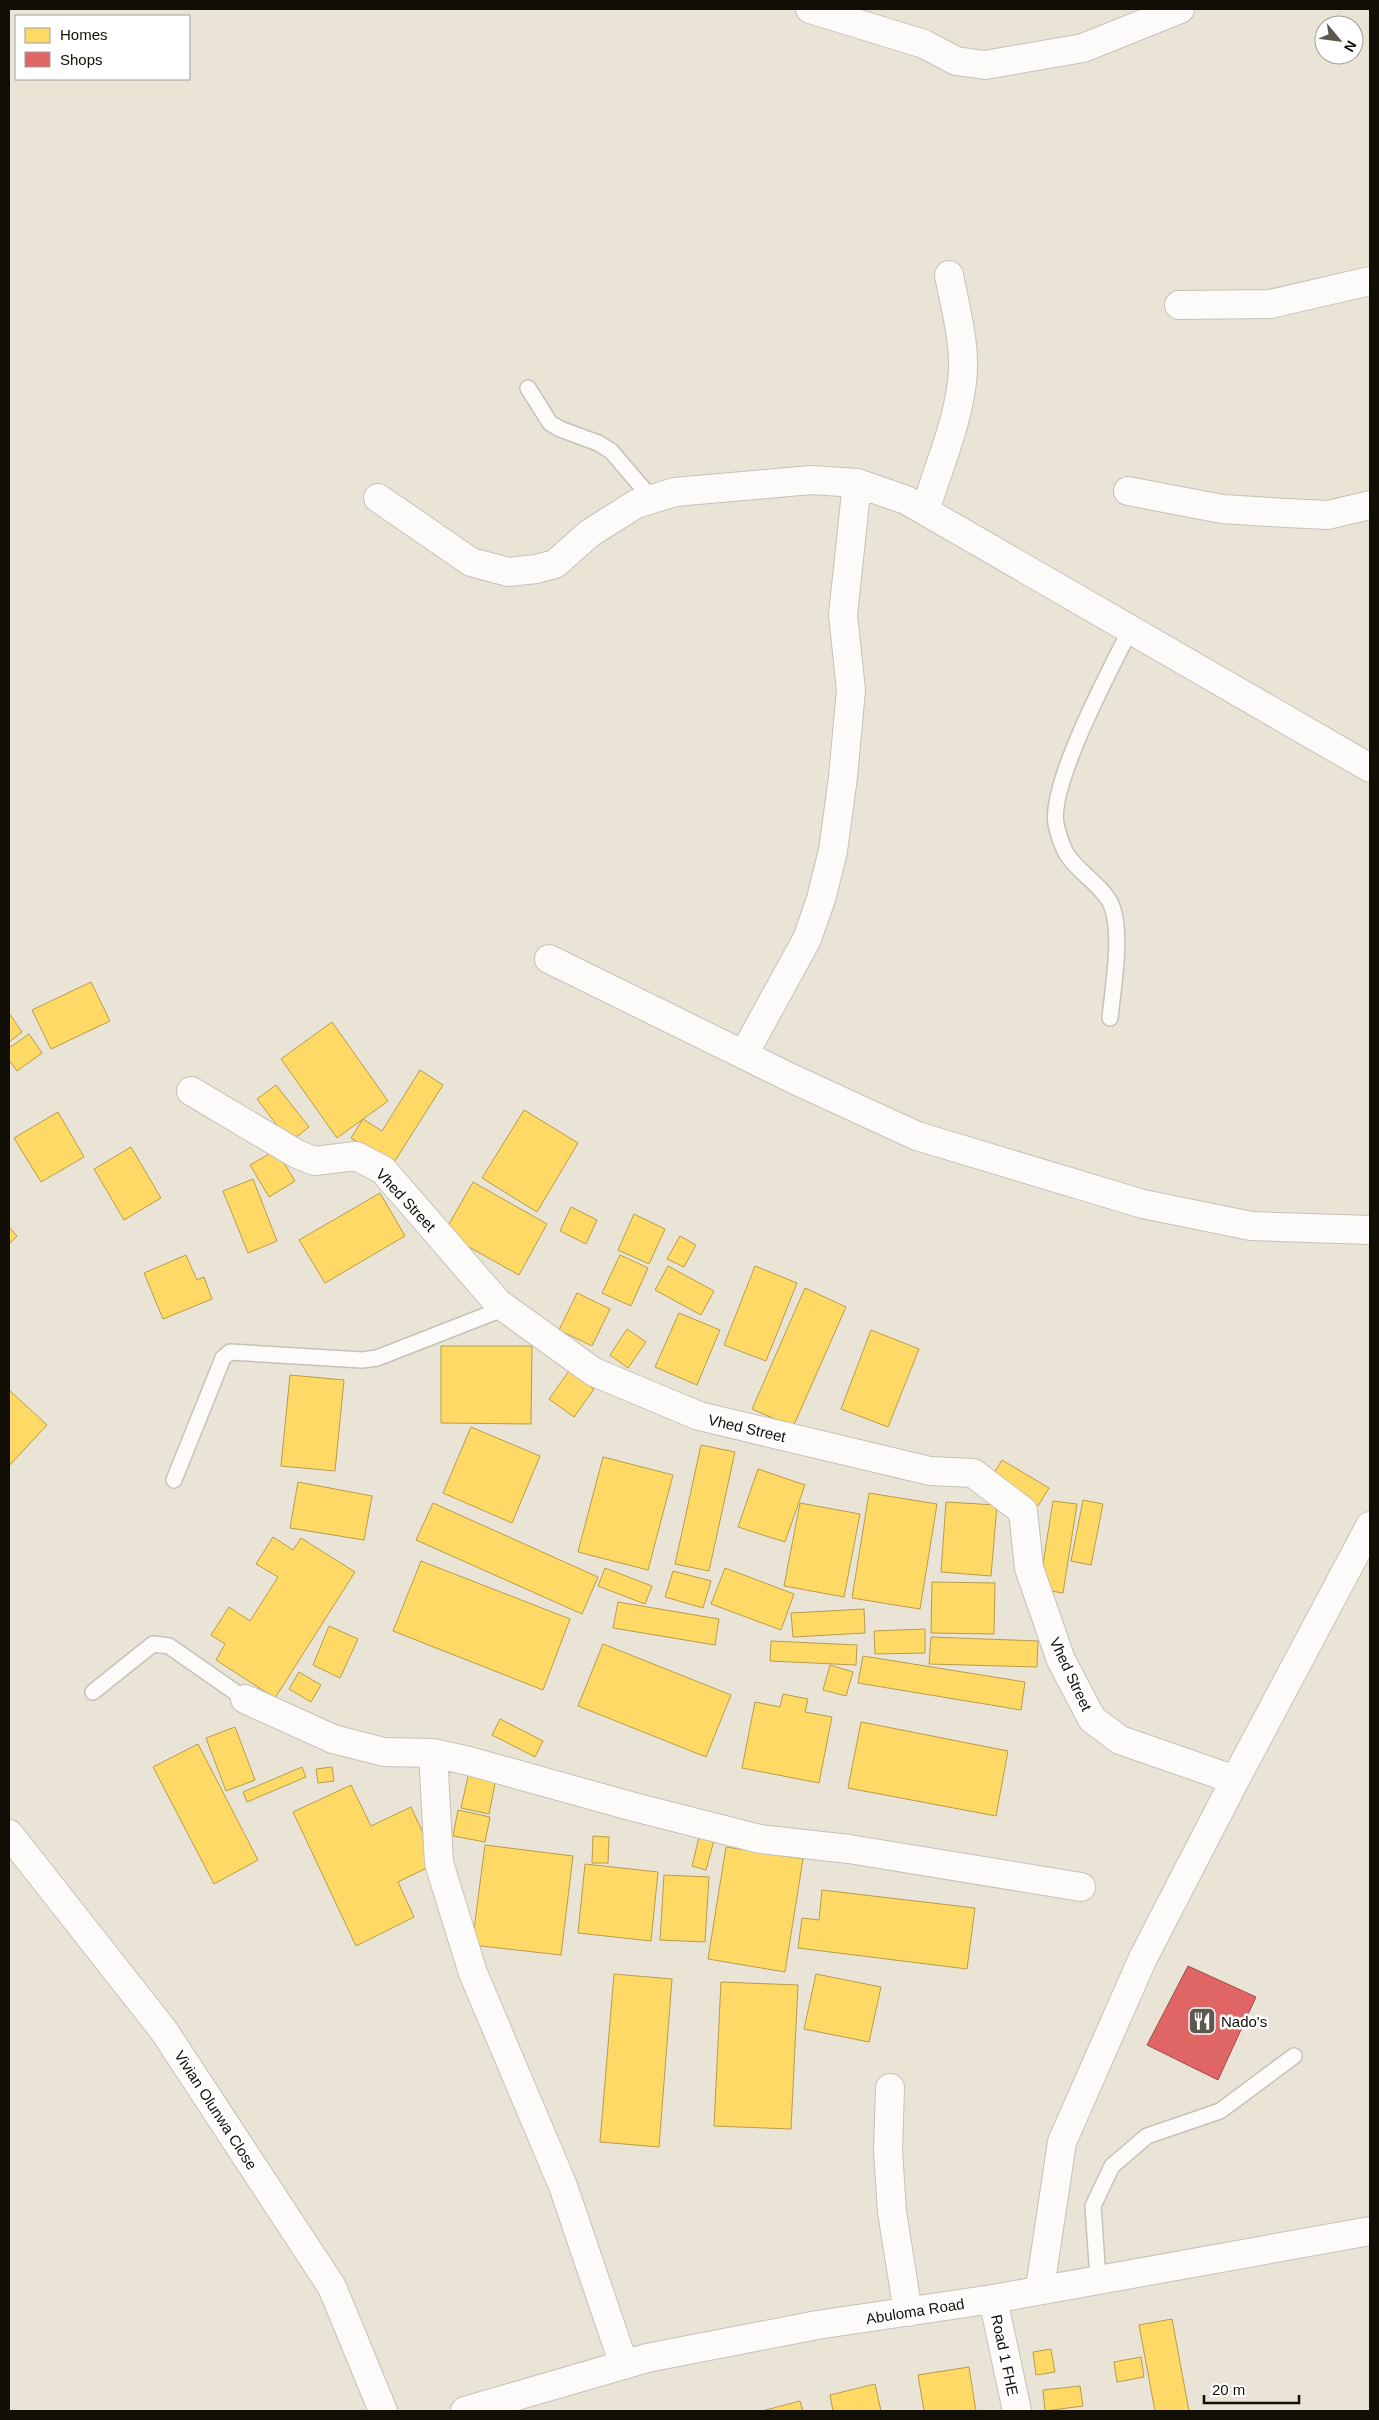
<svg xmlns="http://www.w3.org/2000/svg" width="1379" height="2420" viewBox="0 0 1379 2420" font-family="Arial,sans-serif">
<rect width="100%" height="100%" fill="#eae4d7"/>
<!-- homes -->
<path fill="#ffd966" stroke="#b89c49" d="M91,982L110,1021L51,1049L32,1010Z
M9,1013L22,1032L9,1042Z
M332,1022L388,1101L337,1138L281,1059Z
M29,1034L42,1053L17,1071L9,1060V1048Z
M420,1070L443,1085L393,1164L351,1138L363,1119L382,1131Z
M276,1085L309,1127L290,1142L257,1099Z
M524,1110L578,1143L537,1212L482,1178Z
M58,1112L84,1157L41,1182L14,1138Z
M131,1147L161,1198L124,1220L94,1169Z
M276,1150L295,1181L269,1197L250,1165Z
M253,1179L277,1241L248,1253L223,1191Z
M473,1182L547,1224L519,1275L444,1233Z
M380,1193L405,1236L325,1283L299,1240Z
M571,1207L597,1220L586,1244L560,1231Z
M634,1214L665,1229L649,1264L618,1250Z
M9,1227L17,1236L9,1244Z
M680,1236L696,1245L684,1267L667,1259Z
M186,1255L197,1280L204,1277L212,1299L163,1319L144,1273Z
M620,1255L648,1268L631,1306L602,1293Z
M668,1266L714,1291L701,1315L655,1290Z
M755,1266L797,1283L766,1361L724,1345Z
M805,1288L846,1307L793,1427L752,1409Z
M577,1293L610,1309L592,1346L559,1330Z
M679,1313L720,1330L697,1385L655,1367Z
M627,1329L646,1342L628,1368L610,1355Z
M871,1330L919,1349L888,1427L841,1409Z
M441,1346H532L531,1424L441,1423Z
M569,1371L594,1389L574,1417L549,1399Z
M290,1375L344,1380L335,1471L281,1466Z
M9,1390L47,1425L9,1466Z
M471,1427L540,1456L512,1523L443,1493Z
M701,1445L735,1452L709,1571L675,1564Z
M603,1457L673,1475L648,1570L578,1552Z
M1002,1460L1049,1488L1038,1506L991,1478Z
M758,1469L805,1485L785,1542L738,1527Z
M298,1482L372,1496L364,1540L290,1528Z
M869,1493L937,1504L920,1609L852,1598Z
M1083,1500L1103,1504L1091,1565L1071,1561Z
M1053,1501L1077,1504L1063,1593L1039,1589Z
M946,1502L997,1505L991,1576L941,1572Z
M433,1503L598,1577L582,1614L416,1540Z
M800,1503L860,1514L844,1597L784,1586Z
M273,1537L293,1550L301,1538L355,1572L275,1698L216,1660L225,1644L211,1635L229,1607L250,1621L278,1577L256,1564Z
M421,1561L570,1619L543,1690L393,1631Z
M605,1568L652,1586L645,1604L598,1586Z
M725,1568L794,1594L781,1630L711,1604Z
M673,1571L711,1581L703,1608L665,1597Z
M932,1582L995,1583L994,1634L931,1633Z
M618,1602L719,1619L715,1645L613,1628Z
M864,1609L865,1633L793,1637L791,1613Z
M329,1626L358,1639L340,1678L313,1665Z
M925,1629V1653L875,1654L874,1631Z
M931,1637L1038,1641L1037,1667L929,1664Z
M771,1641L857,1645L856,1665L770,1661Z
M603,1644L731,1695L706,1757L578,1706Z
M863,1656L1025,1682L1021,1710L858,1683Z
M830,1665L853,1672L846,1696L823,1690Z
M299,1672L321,1685L311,1702L289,1689Z
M783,1694L808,1699L805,1712L832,1717L819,1783L742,1768L755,1702L780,1707Z
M500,1719L543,1741L535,1757L492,1735Z
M861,1722L1008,1751L996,1816L848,1788Z
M235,1727L255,1780L226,1791L206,1738Z
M198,1744L258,1860L214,1884L153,1767Z
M302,1767L306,1777L247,1802L243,1792Z
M332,1767L334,1781L318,1783L316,1769Z
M469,1772L496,1779L489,1814L461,1808Z
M351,1785L371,1826L411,1807L437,1863L398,1882L414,1917L356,1946L293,1812Z
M458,1810L490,1817L485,1842L453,1836Z
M701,1829L716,1833L706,1870L692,1866Z
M593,1836L609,1837L608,1863H592Z
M485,1845L573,1856L561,1955L472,1945Z
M726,1847L803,1859L785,1972L708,1959Z
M585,1864L658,1872L651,1941L578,1933Z
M664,1875L709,1877L705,1942L660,1940Z
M822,1890L975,1908L967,1969L798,1948L802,1918L819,1920Z
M614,1974L672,1979L659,2147L600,2142Z
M816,1974L881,1987L869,2042L804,2029Z
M721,1982L798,1985L791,2129L714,2126Z
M1172,2319L1189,2411H1155L1139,2325Z
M1051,2349L1055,2372L1036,2375L1033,2352Z
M1141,2357L1144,2377L1117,2382L1114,2362Z
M969,2367L976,2411H924L918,2375Z
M875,2384L881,2411H833L830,2395Z
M1080,2386L1083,2406L1045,2411L1043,2390Z
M800,2401L803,2411H762Z"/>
<!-- shops -->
<path fill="#e06666" stroke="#a24c49" d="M1188,1966L1256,1997L1218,2080L1147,2045Z"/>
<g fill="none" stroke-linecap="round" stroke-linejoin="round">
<!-- lane casing -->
<g stroke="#c6c2b8" stroke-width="18">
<path id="lane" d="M528,388L550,423L560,429L598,443L611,451L652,499
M1110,1018C1113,987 1123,932 1111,904C1101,884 1076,871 1066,853C1062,845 1058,833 1056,824C1049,784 1110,670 1130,630
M174,1480L223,1358L230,1352L362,1360L377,1358L505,1308
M93,1692L153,1644L169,1646L245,1699
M1098,2279L1093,2206L1112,2166L1147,2136L1220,2111L1294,2056"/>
</g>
<!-- street casing -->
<g stroke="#c6c2b8" stroke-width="30">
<path id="street" d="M810,9L924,44L956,61L985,65L1083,48L1180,9
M1179,305L1270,304L1370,281
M1128,491L1222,509L1286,513L1328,515L1370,505
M378,498L471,562L508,572L536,569L555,564L590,533L636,504L675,492L811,480L857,483L906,500L1370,768
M925,511C938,468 961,416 963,370C964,339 955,306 949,275
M549,959L793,1079L917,1136L1143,1204L1251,1226L1370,1230
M744,1054L807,939L821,899L833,851L843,777L851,690L843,615L857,483
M191,1091L297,1154L314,1161L356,1156L383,1170L498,1303L594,1372L699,1416L930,1471L973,1473L1023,1511L1029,1568L1061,1660L1092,1719L1120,1740L1235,1780
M245,1699L333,1739L384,1752L433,1753L469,1761L634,1807L760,1839L849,1849L1081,1887
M433,1753L439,1863L473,1973L563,2186L624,2365
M9,1834L164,2031L332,2287L383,2411
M890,2088L888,2151L892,2212L908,2312
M1040,2288L1062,2142L1143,1958L1235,1780L1370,1526
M993,2299L1017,2411"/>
</g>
<!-- secondary casing -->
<g stroke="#c6c2b8" stroke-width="30">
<path id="secondary" d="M465,2411L647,2358L817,2325L993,2299L1370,2231"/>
</g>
<!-- lane -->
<use href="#lane" stroke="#fcfbf9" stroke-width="15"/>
<!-- street -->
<use href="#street" stroke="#fcfbf9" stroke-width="28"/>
<!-- secondary -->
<use href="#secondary" stroke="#fcfbf9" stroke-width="28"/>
</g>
<!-- icons -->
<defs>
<g id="restaurant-square" transform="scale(1.4375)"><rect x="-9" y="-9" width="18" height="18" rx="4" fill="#5d594f" stroke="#fff"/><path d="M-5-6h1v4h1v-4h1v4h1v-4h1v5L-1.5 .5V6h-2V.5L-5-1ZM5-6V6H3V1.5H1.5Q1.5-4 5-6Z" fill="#fff"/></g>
</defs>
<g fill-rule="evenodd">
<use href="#restaurant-square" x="1202" y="2021"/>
</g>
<g text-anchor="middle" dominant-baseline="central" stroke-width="5" stroke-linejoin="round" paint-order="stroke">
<!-- street labels -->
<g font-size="15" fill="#110e06" stroke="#fff">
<text transform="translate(406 1200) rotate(47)">Vhed Street</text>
<text transform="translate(747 1428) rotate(13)">Vhed Street</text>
<text transform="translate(1071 1674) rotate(65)">Vhed Street</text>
<text transform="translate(216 2110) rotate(57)">Vivian Olunwa Close</text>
<text transform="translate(915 2311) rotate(-9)">Abuloma Road</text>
<text transform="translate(1005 2355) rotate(78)">Road 1 FHE</text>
</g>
<!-- poi labels -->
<g font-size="15" fill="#110e06" stroke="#fff" text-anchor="start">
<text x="1221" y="2021">Nado's</text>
</g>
</g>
<!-- border -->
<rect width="1379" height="2420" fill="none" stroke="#110e06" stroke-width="20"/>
<!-- legend -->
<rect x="15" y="15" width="175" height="65" fill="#ffffff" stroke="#a09f9b"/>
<rect x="25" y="28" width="25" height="15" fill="#ffd966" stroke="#a09f9b"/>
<text x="60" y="40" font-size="15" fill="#110e06">Homes</text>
<rect x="25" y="52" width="25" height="15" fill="#e06666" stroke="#a09f9b"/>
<text x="60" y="65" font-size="15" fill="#110e06">Shops</text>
<!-- north arrow -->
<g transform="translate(1339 40) rotate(119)"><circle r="24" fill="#ffffff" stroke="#a09f9b"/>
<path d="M0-4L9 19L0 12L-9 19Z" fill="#5d594f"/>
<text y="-8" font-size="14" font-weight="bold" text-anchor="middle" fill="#110e06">N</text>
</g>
<!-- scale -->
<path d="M1204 2395v8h95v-8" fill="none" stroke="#110e06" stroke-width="2.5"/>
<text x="1212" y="2395" font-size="15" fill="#110e06" stroke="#ffffff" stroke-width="4" paint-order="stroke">20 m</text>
</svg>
